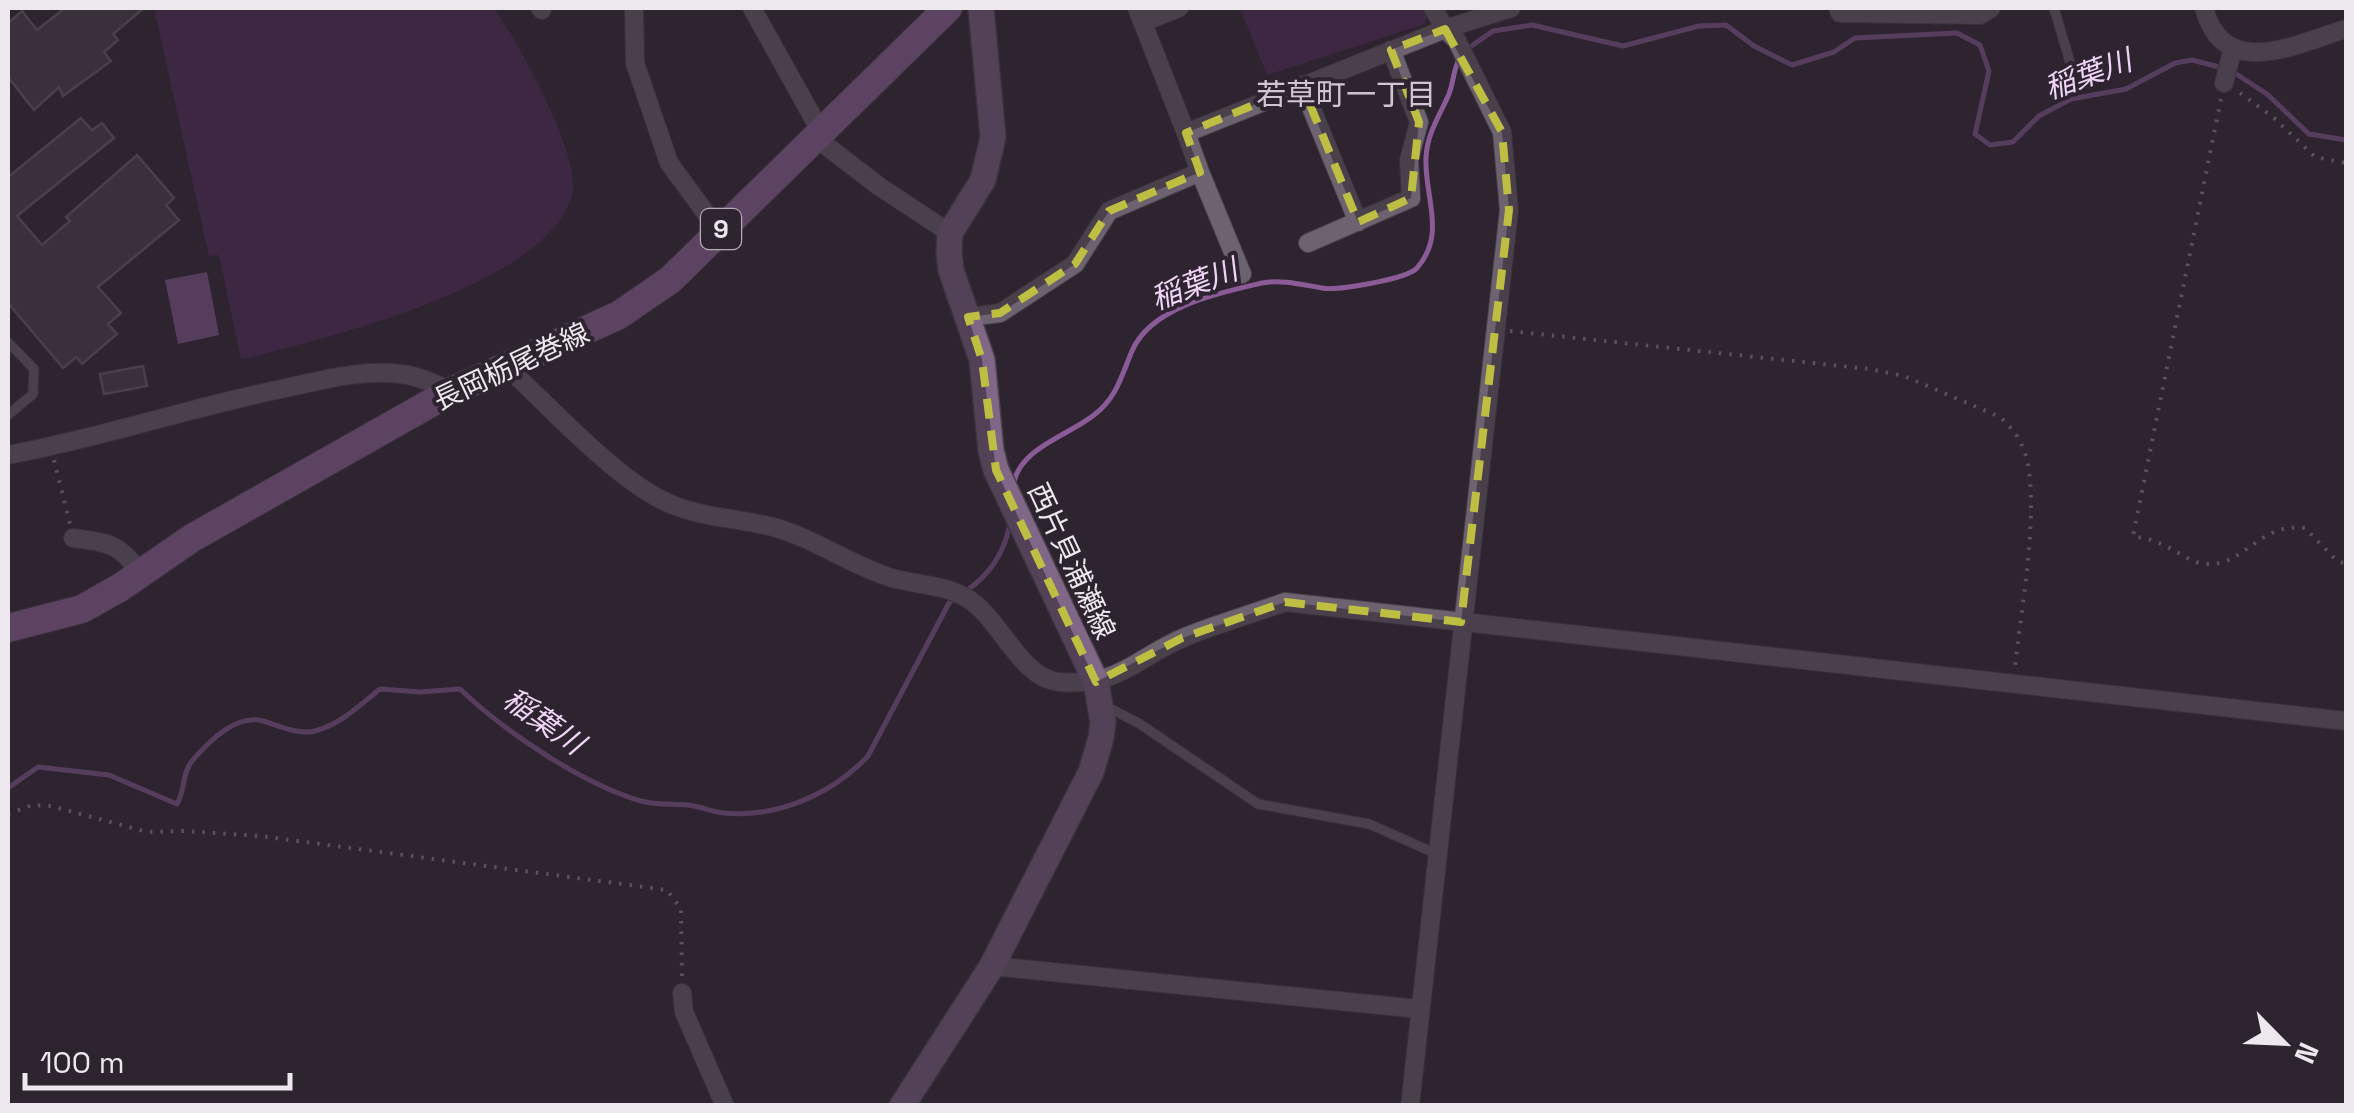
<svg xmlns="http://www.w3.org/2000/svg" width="2354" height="1113" viewBox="0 0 2354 1113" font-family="'Space Grotesk','Noto Sans JP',sans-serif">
<rect width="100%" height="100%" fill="#2d2430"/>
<!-- green -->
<path fill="#502c59" d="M154,8H493C517,38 583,159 572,195C546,287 324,338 241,360L219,255L209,256Z
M1240,8H1425L1428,12L1425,24L1267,75Z"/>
<!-- water -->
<path fill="#8a5b96" d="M207,272L219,335L178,344L165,280Z"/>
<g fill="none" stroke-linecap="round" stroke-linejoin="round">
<!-- stream -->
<path stroke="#8a5b96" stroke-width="5" d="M1467,49L1493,31L1532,25L1623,46L1699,26L1726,25L1754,46L1792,65L1834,52L1855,38L1957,33L1980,45L1989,71L1975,134L1990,145L2013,142L2039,116L2071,99L2126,89L2175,63L2192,60L2223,68
M2233,72L2267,94L2309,134L2346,140
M1014,482C1021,448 1069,435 1094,415C1117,397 1121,377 1132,351C1151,307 1218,293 1262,283C1281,279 1304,285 1322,288C1337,291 1407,279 1417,268C1447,234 1424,196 1426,158C1427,133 1440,115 1449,94C1454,81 1453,69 1460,58
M966,591C991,574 1005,552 1010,523
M8,788L38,767L109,775L177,804C185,791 182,773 192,761C208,742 236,713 263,721C280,726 297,735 315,731C341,724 360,705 380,689L420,692L460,689C504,731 582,784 641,801C658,806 677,803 694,806C704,808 714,812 724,813C778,818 832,794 868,756L949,603L957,597"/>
</g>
<!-- building -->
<path fill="#493f4b" stroke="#6b616e" stroke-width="2.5" d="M65,8H144L113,34L118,40L104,52L111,61L63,96L59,87L34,110L8,77V23L22,11L37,30Z
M81,118L92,130L102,123L114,138L17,216L42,245L70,221L66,217L137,155L174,198L166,205L179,220L98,287L121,313L108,324L117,334L82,364L76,357L63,368L8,303V177Z
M143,366L147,386L104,394L100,374Z"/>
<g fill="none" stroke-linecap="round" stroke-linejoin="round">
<!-- service casing -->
<g stroke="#49414b" stroke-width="11">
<path id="service" d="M2054,8L2072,69
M8,342L34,369L33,394L8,415
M1104,705L1140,724L1258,804L1369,824L1437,854"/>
</g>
<!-- minor casing -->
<g stroke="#49414b" stroke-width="20">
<path id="minor" d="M540,8L542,10
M634,8L635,63L669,163L719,231
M752,8L816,123V138L880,187L950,233
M1137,8L1186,133L1445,29L1511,8
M1838,8L1840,13L1980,15L1991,8
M2204,8C2224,82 2296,44 2346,29
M1143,22L1179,8
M2224,83L2233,48
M1302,85L1358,222
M1200,172L1242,274
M1308,243L1411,198L1409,160L1419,122L1391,50
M968,317L1000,313L1075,264L1109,211L1200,172L1186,133
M506,366C548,405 613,476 662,500C697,518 735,517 773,527C814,538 850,565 892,578C916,585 942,584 965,597C999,615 1020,679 1059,682C1120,687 1135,658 1185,637C1217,624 1252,614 1285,602L2346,721
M8,455C101,438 192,407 286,388C323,380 362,369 401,374C419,376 435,384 452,391
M73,538C110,543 119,543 141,574
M992,966L1419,1009
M682,993L684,1012L725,1106
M1410,1106L1509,210L1502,132L1457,41L1445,29L1433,8"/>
</g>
<!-- secondary casing -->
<g stroke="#49414b" stroke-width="28">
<path id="secondary" d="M902,1106L992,966L1091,772L1101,738L1103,722L1096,682L996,470L991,451L982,360L951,270L949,253L950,233L983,180L993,137L981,8"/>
</g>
<!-- primary casing -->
<g stroke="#49414b" stroke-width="30">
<path id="primary" d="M8,628L82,609L121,587L192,538L452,391L619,315L670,280L948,8"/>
</g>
<!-- path -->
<path stroke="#8e8790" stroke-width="4" stroke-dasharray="2.5 8" stroke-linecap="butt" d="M2240,93L2274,118L2315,157L2346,163
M2221,99L2133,536C2143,538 2154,540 2163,545C2178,551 2190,563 2206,564C2244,567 2259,522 2305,528L2337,561L2346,564
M1510,331L1869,369L1904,376L2000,417C2012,428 2021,439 2026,456C2040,509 2021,609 2015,667
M54,460L70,524
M8,814L32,805L51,806L147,832L184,831L260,836L667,890L681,909L682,978"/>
<!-- service -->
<use href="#service" stroke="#6d6370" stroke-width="9"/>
<!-- minor -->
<use href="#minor" stroke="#6d6370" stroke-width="18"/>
<!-- secondary -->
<use href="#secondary" stroke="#806687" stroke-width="25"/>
<!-- primary -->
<use href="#primary" stroke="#93689e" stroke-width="28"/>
</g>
<!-- marked area -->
<path d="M0 0H2354V1113H0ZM1445,29L1502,132L1509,210L1461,622L1285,602L1182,638L1096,682L996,470L982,360L968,317L1000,313L1075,264L1109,211L1200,172L1186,133L1302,85L1358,222L1411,198L1419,122L1391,50Z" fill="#2d2430" fill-opacity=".55" fill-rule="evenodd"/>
<path fill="none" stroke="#bebe42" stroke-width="8" stroke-dasharray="20 12" stroke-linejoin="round" d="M1445,29L1502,132L1509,210L1461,622L1285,602L1182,638L1096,682L996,470L982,360L968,317L1000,313L1075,264L1109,211L1200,172L1186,133L1302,85L1358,222L1411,198L1419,122L1391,50Z"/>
<g text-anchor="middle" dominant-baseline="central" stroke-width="8" stroke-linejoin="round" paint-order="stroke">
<!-- shield labels -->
<rect fill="#2d2430" stroke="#b3acb5" stroke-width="2.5" x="701" y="209" width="40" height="40" rx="8"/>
<g font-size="25" font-weight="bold" fill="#ede7ee">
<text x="721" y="229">9</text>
</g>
<!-- street labels -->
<g font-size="28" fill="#ede7ee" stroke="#2d2430">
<text transform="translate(511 366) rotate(-25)">長岡栃尾巻線</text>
<text transform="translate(1072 561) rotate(65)">西片貝浦瀬線</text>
</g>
<!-- water labels -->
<g font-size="30" font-style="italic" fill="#efd4f6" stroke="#2d2430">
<text transform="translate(2088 74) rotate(-20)">稲葉川</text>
<text transform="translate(1194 284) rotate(-21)">稲葉川</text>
<text transform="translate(544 721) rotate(35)">稲葉川</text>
</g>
<!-- neighbourhood labels -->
<g font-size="30" fill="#d1c5d4" stroke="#2d2430">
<text x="1346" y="94">若草町一丁目</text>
</g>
</g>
<!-- border -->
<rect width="2354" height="1113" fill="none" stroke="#ede7ee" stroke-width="20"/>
<!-- north arrow -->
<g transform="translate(2284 1043) rotate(114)" stroke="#2d2430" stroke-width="8" paint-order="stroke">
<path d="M0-8L18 38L0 25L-18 38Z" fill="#ede7ee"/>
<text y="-15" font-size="28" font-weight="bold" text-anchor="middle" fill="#ede7ee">N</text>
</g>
<!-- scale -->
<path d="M25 1073v15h265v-15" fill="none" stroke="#ede7ee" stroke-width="5"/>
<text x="40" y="1073" font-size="30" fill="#ede7ee" stroke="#2d2430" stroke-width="8" paint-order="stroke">100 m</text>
</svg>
